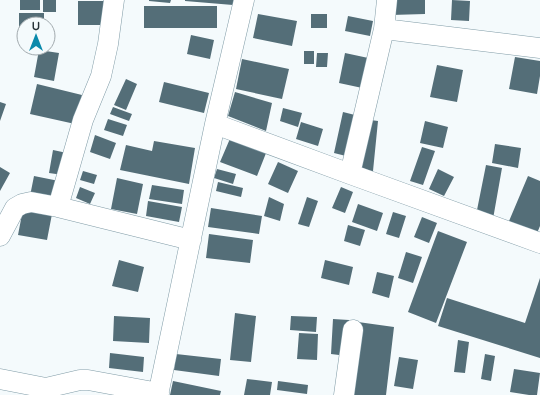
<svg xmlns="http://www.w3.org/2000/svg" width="540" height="395" viewBox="0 0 540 395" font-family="'Varela Round',sans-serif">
<rect width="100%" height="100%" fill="#f4fafc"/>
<!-- building -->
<path fill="#546e78" d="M20,0H40V10H20Z
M43,0H56V12H43Z
M149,0H171L170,3L149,1Z
M185,0H234L233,5L185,1Z
M391,0H425V14L391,15Z
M452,0L470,1L469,21L451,20Z
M78,1H106V25H78Z
M144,6H217V28H144Z
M19,13H44V24H24V43H19Z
M258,14L297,21L292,46L253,38Z
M311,14H327V28H311Z
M348,16L373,21L370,36L345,31Z
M191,35L214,40L210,59L187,54Z
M39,50L59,53L54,81L34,77Z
M304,51H314V64H304Z
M317,53H328L327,67H316Z
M345,53L373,59L367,89L339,83Z
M515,57L540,61V76L537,94L509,89Z
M242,59L289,69L282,99L236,89Z
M437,65L463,70L457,102L430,97Z
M126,79L137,84L126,110L114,105Z
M164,82L209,93L204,113L159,102Z
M37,84L82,95L75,124L30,114Z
M235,92L272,103L266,131L228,116Z
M0,102L6,104L0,121Z
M113,107L132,114L129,121L110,114Z
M283,108L302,113L298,127L280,121Z
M343,112L359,116L350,157L334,153Z
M108,119L127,125L123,136L104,130Z
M363,119L378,121L373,171L358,170Z
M425,121L448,127L443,148L420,143Z
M301,122L323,129L318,146L296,139Z
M232,134L268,148L257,176L220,162Z
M95,135L116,143L110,159L90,152Z
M154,141L195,148L189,184L120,170L126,145L152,151Z
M495,144L521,148L518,168L492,163Z
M422,147L435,151L423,185L410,181Z
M53,150L67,153L63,175L49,173Z
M278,162L298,171L288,193L268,184Z
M486,165L502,168L493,219L476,215Z
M0,167L10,173L0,191Z
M217,169L236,174L233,184L214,178Z
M438,169L454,177L444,196L429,189Z
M83,171L97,175L94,184L80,180Z
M34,176L59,181L55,201L30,196Z
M528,176L540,181V226L535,238L507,226Z
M117,178L143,184L137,214L111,209Z
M218,182L243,188L241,197L216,191Z
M152,185L184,190L182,204L149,199Z
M80,187L95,193L90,204L76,198Z
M341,187L353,192L345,213L332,208Z
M269,197L284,204L280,221L264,216Z
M307,197L318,201L309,227L298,224Z
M148,201L182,207L179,222L146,216Z
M358,204L383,213L377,231L352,222Z
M211,208L262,216L259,234L208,227Z
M23,209L52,214L47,240L18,235Z
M393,212L406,216L399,238L386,234Z
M422,217L437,223L429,243L414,237Z
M348,225L365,230L360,246L344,241Z
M438,231L467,242L436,323L408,312Z
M209,234L253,240L250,263L206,258Z
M406,252L422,257L413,283L398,278Z
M119,260L144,267L138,292L112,286Z
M325,260L353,267L349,285L321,278Z
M377,272L394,276L389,298L372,293Z
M540,278V358L438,326L447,298L525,323Z
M235,313L256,316L251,362L230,360Z
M114,316L150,318L149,343L113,341Z
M291,316L317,317L316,332L290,330Z
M333,319L349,320L347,356L331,354Z
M358,322L394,327L386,395H350Z
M299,333L318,334L317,360L297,359Z
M458,340L469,342L465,373L454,372Z
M110,353L144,357L143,372L109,368Z
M176,354L221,359L219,376L174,370Z
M485,354L495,356L491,381L481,379Z
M399,357L418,360L413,389L394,386Z
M514,369L540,373L537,395H529L510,392Z
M247,379L272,382L270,395H244Z
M173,381L221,391L220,395H170Z
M278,381L308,385L307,394L277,390Z"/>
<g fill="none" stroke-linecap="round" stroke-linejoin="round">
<!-- minor casing -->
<g stroke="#819ca7" stroke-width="21">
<path id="minor" d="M384,29L540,48
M215,124L350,174L540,243
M350,174L384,29L387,0
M58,207L83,120L101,76L108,44L114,0
M0,236L15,208L22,204L31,202L58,207L191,240
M0,379L46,388L80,380H88L159,393
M158,395L215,124L244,0
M344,395L353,330"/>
</g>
<!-- minor -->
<use href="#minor" stroke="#fff" stroke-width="20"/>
</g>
<!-- north arrow -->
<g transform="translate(36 36)"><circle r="19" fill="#f4fafc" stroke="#a2aaae"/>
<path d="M0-3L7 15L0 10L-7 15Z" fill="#0989ab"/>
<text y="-6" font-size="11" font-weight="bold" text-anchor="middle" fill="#283338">U</text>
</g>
</svg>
